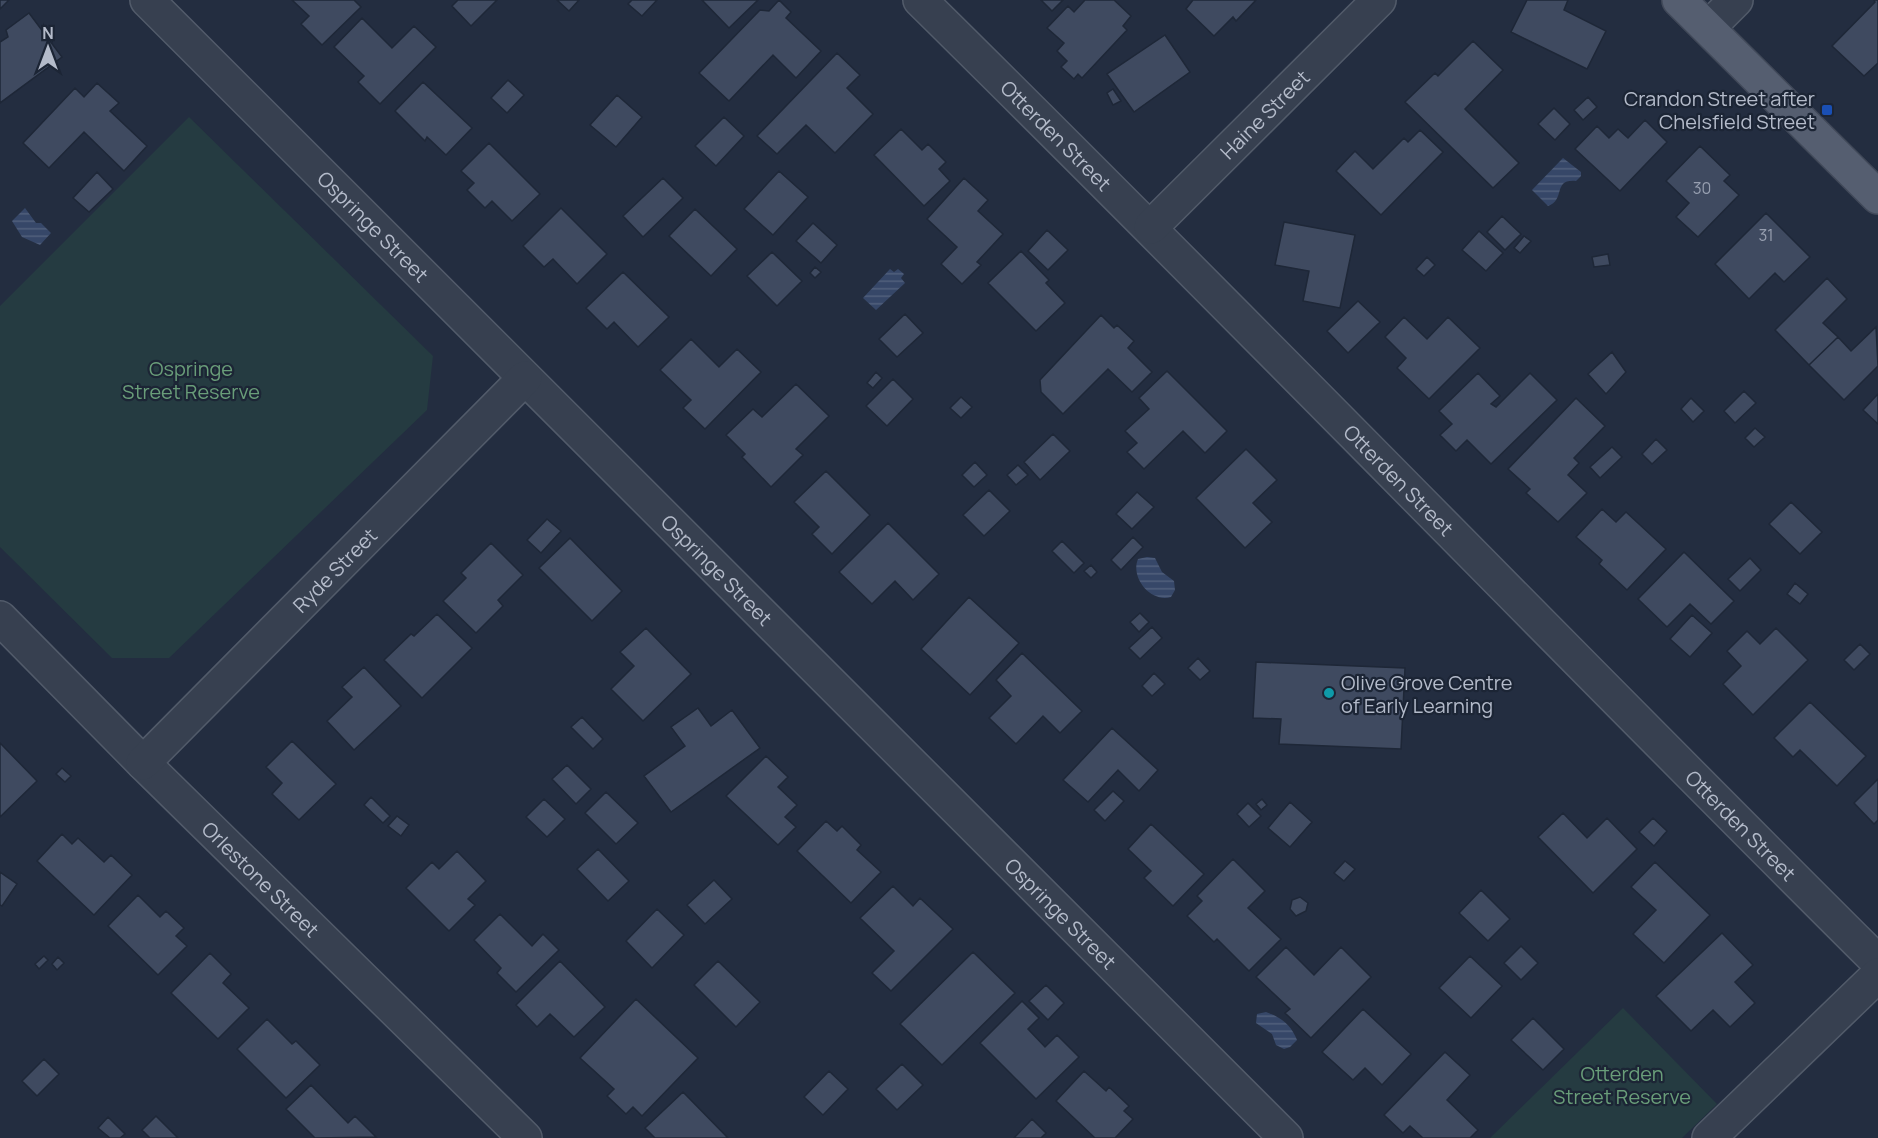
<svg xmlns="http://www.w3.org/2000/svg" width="1878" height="1138" viewBox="0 0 1878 1138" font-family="Manrope,sans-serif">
<defs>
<pattern id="water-rules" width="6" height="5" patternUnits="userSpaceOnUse" patternTransform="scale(1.5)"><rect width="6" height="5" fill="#364768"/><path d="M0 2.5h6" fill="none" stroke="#51607c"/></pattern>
</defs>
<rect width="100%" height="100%" fill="#232d40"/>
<!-- green -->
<path fill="#253b41" d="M189,117L433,356L427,410L169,658H112L0,547V306Z
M1623,1008L1717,1104L1682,1138H1490Z"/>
<!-- water -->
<path fill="url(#water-rules)" d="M1563,158L1581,172V176L1576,181C1552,179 1566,200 1548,206L1532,190Z
M25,208L36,223H41L51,233L40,245L22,237L12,221Z
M890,269L894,272L898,269L904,274L901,278L905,283L876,310L863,298Z
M1147,557L1155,558L1162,572L1174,581L1175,590L1171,597C1151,603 1130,578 1138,559Z
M1266,1012C1282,1018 1291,1025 1297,1040L1290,1047L1284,1049L1276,1045L1272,1034L1256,1023L1257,1014Z"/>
<!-- building -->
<path fill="#3f4a60" stroke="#1e2737" stroke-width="1.5" d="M0,0H9L0,9Z
M292,0H354L361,7L322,45L301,24L309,16Z
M458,0H497L471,26L452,6Z
M557,0H579L569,11Z
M632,0H657L642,16L628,4Z
M702,0H758L729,28Z
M779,0L791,12L786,18L821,51L796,78L773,55L729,101L699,73L760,10L769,11Z
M1041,0H1063L1052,11Z
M1085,0H1114L1131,16L1123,26L1127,30L1082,78L1078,74L1074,79L1061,67L1067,61L1057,51L1064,43L1047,28L1068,6L1074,12Z
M1193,0H1256L1236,21L1233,17L1214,36L1186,9Z
M1527,0H1568L1564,10L1606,31L1587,69L1511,32Z
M1874,0H1878V63L1864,76L1832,46L1875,2Z
M29,13L62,57L0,103V42L8,37L6,30Z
M362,18L392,48L414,26L436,47L380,104L358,82L364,76L334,47Z
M1165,35L1190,72L1134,112L1107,74Z
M1473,41L1503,70L1465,109L1519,163L1493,188L1405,102L1435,73L1438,76Z
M837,53L860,75L847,88L873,114L835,153L806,125L777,154L757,136Z
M508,80L524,95L507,113L491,98Z
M423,82L472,128L446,155L427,137L425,141L395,111Z
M97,83L119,103L110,111L147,146L124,171L84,132L49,168L23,143L75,88L84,97Z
M1113,89L1121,101L1113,105L1107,93Z
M617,95L642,117L616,147L590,125Z
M1588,97L1597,107L1583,120L1574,110Z
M1554,108L1570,124L1555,140L1538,124Z
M724,117L744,136L716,166L695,146Z
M1645,120L1667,142L1620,191L1575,149L1597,126L1609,138L1618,129L1628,138Z
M901,129L922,150L928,144L946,162L939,169L950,181L924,206L874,155Z
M1420,130L1443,152L1381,215L1336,171L1355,151L1373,169L1404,138L1408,142Z
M489,143L540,194L512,221L492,201L485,208L467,190L474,183L461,171Z
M1700,146L1730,175L1724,181L1739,195L1698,237L1676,217L1689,203L1666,181Z
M779,171L808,197L773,235L744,209Z
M97,172L113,189L89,212L73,198Z
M663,178L683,198L643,237L623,216Z
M964,178L988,200L978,211L1003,234L977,262L981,265L962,284L941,264L957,247L927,219Z
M561,208L607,254L577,284L553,259L544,267L523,246Z
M695,209L737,249L711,276L669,236Z
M1766,213L1810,257L1784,282L1775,273L1749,299L1715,264Z
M1502,216L1521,234L1505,250L1487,232Z
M1284,222L1355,235L1340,308L1303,301L1309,271L1275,265Z
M813,223L837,245L821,263L796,241Z
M1047,230L1068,250L1048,270L1028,251Z
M1479,231L1503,253L1486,271L1462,250Z
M1524,236L1531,241L1520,253L1514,248Z
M1021,251L1049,280L1046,283L1065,303L1036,331L988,283Z
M772,252L802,281L777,306L747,276Z
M1608,254L1610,265L1594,267L1592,257Z
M1427,257L1435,265L1424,276L1416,269Z
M815,267L821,272L815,278L810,273Z
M623,272L669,317L638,347L614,322L607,329L586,308Z
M1827,278L1847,299L1823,323L1838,337L1809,365L1775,330Z
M1358,301L1380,322L1348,353L1327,331Z
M905,314L923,333L897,357L879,339Z
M1101,315L1114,328L1117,325L1134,341L1128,348L1152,372L1132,392L1108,369L1063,414L1041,392L1040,380Z
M1404,317L1427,339L1448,317L1480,348L1429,399L1397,368L1406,358L1385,337Z
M1876,327L1878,366L1844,400L1809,365L1838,337L1851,351Z
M691,339L719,367L737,349L761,372L705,429L683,408L691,400L660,370Z
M1612,352L1626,372L1606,394L1588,374Z
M1167,371L1227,431L1205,453L1183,431L1144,469L1127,452L1137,443L1125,431L1149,409L1139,398Z
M876,372L882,378L873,388L867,383Z
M1478,373L1500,396L1491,404L1496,407L1530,373L1557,400L1491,464L1467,440L1456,451L1440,435L1452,424L1439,411Z
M893,379L913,399L887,426L866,406Z
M796,384L829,416L796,449L803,455L771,487L742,457L745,454L726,435L753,409L762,417Z
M1744,391L1756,403L1735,423L1724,411Z
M1878,394V424L1863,410Z
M961,397L972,407L961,418L950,408Z
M1576,398L1605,426L1574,458L1579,463L1568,475L1587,493L1558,522L1526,493L1530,489L1508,469Z
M1691,398L1704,411L1693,422L1681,409Z
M1755,428L1765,437L1754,447L1745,438Z
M1053,434L1070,451L1040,480L1024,462Z
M1656,439L1667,450L1652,464L1642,454Z
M1612,447L1622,457L1600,478L1590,467Z
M1246,449L1277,480L1253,503L1272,522L1245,548L1196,498Z
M975,462L987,475L974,487L962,475Z
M1018,465L1028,475L1016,485L1007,475Z
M826,471L870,515L832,554L812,534L819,527L794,502Z
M989,490L1010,511L984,536L963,515Z
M1137,492L1154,507L1132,529L1116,514Z
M1791,502L1822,532L1800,554L1769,524Z
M1602,509L1616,522L1626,512L1666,549L1627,590L1599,564L1602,560L1576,537Z
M547,519L561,531L541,553L527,540Z
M888,523L939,574L913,600L895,581L872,604L839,572Z
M1133,537L1143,547L1121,570L1111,560Z
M570,538L622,591L592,621L539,568Z
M1062,541L1084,563L1074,573L1052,551Z
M491,543L523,575L498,600L503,606L476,633L443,601L466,578L461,573Z
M1684,552L1734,601L1711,624L1690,604L1667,627L1638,599Z
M1750,558L1761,570L1740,591L1728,579Z
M1091,565L1097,572L1091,578L1084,571Z
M1795,583L1808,594L1800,604L1787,594Z
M969,597L1019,643L970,695L921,649Z
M1140,613L1149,622L1139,632L1130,622Z
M437,614L472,648L422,698L384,660L411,634L414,636Z
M1692,615L1712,633L1690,657L1670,639Z
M1152,627L1162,638L1140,659L1129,648Z
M646,628L691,674L643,721L611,689L634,666L620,652Z
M1776,628L1808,660L1753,715L1723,684L1741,666L1727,651L1747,631L1760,644Z
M1860,644L1870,654L1854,670L1844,660Z
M1022,653L1082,711L1060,733L1043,716L1016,744L989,718L1011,696L996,680Z
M1198,658L1210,671L1200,680L1188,668Z
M1256,662L1405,668L1401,749L1279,744L1281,719L1253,718Z
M364,667L401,706L354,750L327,721L352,697L342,687Z
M1154,673L1165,684L1152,696L1142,686Z
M1810,702L1866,756L1837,786L1800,750L1793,757L1774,738Z
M698,708L711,726L732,710L760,748L671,812L644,776L685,746L671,727Z
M582,717L603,739L593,749L571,727Z
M1112,728L1158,770L1139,791L1118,770L1088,802L1063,780Z
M292,741L336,784L299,820L272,794L282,783L266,767Z
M0,743L37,781L0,817Z
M766,756L788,777L778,787L797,805L785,817L796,827L778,845L726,796Z
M567,765L591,789L576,804L552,779Z
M62,768L71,776L65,782L56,774Z
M1878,779V820L1874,824L1854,803Z
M1113,791L1124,801L1105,821L1094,810Z
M606,792L638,823L616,844L585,813Z
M371,797L390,816L383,823L364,805Z
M544,799L565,819L547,837L526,817Z
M1262,799L1267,805L1261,810L1256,804Z
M1290,802L1312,822L1290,847L1268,828Z
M1248,803L1261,816L1249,827L1237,814Z
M1563,813L1587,838L1607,818L1637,849L1593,893L1538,837Z
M397,816L409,825L401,836L388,826Z
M1653,818L1667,831L1654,846L1639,832Z
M826,821L837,831L842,826L861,845L857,850L881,872L851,903L797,851Z
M1151,824L1204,874L1173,906L1144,878L1151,871L1128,849Z
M62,834L72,844L78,838L104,862L111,855L132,875L94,915L37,861Z
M598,849L629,881L608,901L577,869Z
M457,851L486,881L468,899L475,905L449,931L406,888L432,862L439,869Z
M1233,859L1265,891L1248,908L1281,939L1249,971L1217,939L1214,942L1187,916L1202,901L1197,896Z
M1345,861L1355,869L1344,881L1334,873Z
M1655,862L1710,915L1664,963L1633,934L1656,910L1631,887Z
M0,872L17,884L2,906L0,905Z
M714,880L732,899L705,924L687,905Z
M893,886L913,906L920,898L953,929L891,991L872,973L894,951L860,918Z
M1481,890L1510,919L1488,941L1459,913Z
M138,895L160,917L166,911L184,928L176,936L187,946L158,975L108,926Z
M1300,897L1308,903L1306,911L1296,916L1290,909L1292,900Z
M657,909L684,935L652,968L626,941Z
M500,914L532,946L543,934L559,950L516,992L497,973L501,968L474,940Z
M1722,933L1753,965L1735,982L1755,1003L1730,1027L1713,1010L1691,1031L1656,996Z
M1521,946L1538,963L1521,980L1504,963Z
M1286,947L1314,975L1341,947L1371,977L1311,1038L1285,1013L1290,1009L1256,977Z
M973,952L1015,993L942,1065L900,1024Z
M210,953L231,974L223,983L249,1008L218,1039L171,993Z
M44,956L48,960L39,969L35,964Z
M1470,956L1502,986L1471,1018L1439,988Z
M58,957L64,963L57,970L52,964Z
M560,961L605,1007L574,1037L550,1014L537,1027L516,1005Z
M718,961L760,1002L736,1027L694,985Z
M1046,985L1064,1003L1048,1020L1029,1001Z
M636,999L698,1058L642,1116L633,1107L626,1114L607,1096L614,1089L580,1058Z
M1022,1001L1039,1018L1028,1029L1045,1047L1057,1035L1079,1057L1036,1099L980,1043Z
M1363,1009L1411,1054L1382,1085L1365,1068L1353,1080L1322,1052Z
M1533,1018L1564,1049L1543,1070L1511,1040Z
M267,1019L292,1044L296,1041L320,1065L286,1098L237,1049Z
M1445,1052L1470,1075L1447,1100L1478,1130L1470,1138H1423L1410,1126L1403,1133L1384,1115Z
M44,1059L59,1074L37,1096L22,1081Z
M902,1064L923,1085L897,1110L876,1089Z
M829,1071L848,1089L823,1115L804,1097Z
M1084,1071L1106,1091L1109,1087L1129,1106L1124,1111L1133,1119L1115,1138H1095L1056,1101Z
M311,1085L348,1123L355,1116L376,1137L315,1138L286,1109Z
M683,1092L728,1138H655L645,1128Z
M156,1116L178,1138H150L142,1130Z
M108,1117L125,1134L120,1138H110L98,1128Z
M1032,1119L1046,1133L1041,1138H1014Z"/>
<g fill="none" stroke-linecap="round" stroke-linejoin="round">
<!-- minor casing -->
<g stroke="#525b6a" stroke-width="36">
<g id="minor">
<path id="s1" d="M147,0L1286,1138"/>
<path id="s2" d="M920,0C1242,317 1557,643 1878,962"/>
<path d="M1708,28L1736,0"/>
<path id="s3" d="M1151,227L1379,0"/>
<path id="s4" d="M0,618L143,763L525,1138"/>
<path id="s5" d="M143,763L525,378"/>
<path d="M1709,1138L1878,975"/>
</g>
</g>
<!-- major casing -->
<g stroke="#414959" stroke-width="36">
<path id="major" d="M1679,0L1878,197"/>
</g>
<!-- minor -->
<use href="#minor" stroke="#374050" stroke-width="33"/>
<!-- major -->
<use href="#major" stroke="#555e70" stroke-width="33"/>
</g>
<!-- markers -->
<rect fill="#1a4fb4" stroke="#1c2535" stroke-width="2" x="1821" y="104" width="12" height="12" rx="3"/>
<circle fill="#0f9aa8" stroke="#1c2535" stroke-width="2" cx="1329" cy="693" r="6"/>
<g text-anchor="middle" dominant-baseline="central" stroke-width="4.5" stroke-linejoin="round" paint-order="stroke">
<!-- number labels -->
<g font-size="16" fill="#979fb0">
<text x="1702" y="188">30</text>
<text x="1766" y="235">31</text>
</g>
<!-- poi labels -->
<g font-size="20" fill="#b4bbca" stroke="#1c2535" text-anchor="end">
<text x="1815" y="98">Crandon Street after<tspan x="1815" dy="23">Chelsfield Street</tspan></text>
<text x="1341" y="682" text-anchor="start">Olive Grove Centre<tspan x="1341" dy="23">of Early Learning</tspan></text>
</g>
<!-- street labels -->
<g font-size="20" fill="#b4bbca" stroke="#1c2535">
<text stroke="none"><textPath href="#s3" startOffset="160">Haine Street</textPath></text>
<text stroke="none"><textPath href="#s2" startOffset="192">Otterden Street</textPath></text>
<text stroke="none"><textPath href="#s1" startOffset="320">Ospringe Street</textPath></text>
<text stroke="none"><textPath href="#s2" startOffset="678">Otterden Street</textPath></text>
<text stroke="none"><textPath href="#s1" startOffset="806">Ospringe Street</textPath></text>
<text stroke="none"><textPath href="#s5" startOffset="272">Ryde Street</textPath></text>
<text stroke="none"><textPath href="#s2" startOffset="1164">Otterden Street</textPath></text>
<text stroke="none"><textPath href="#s4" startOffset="369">Orlestone Street</textPath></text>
<text stroke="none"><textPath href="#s1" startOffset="1292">Ospringe Street</textPath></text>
</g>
<!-- park labels -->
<g font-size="20" fill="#699d79" stroke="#1c2535">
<text x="191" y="368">Ospringe<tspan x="191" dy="23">Street Reserve</tspan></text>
<text x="1622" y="1073">Otterden<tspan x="1622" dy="23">Street Reserve</tspan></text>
</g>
</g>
<!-- north arrow -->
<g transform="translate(48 48)" stroke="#1c2535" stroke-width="4.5" paint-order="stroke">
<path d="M0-4.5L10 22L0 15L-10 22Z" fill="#b4bbca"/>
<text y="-9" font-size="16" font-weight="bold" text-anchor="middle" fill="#b4bbca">N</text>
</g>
</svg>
